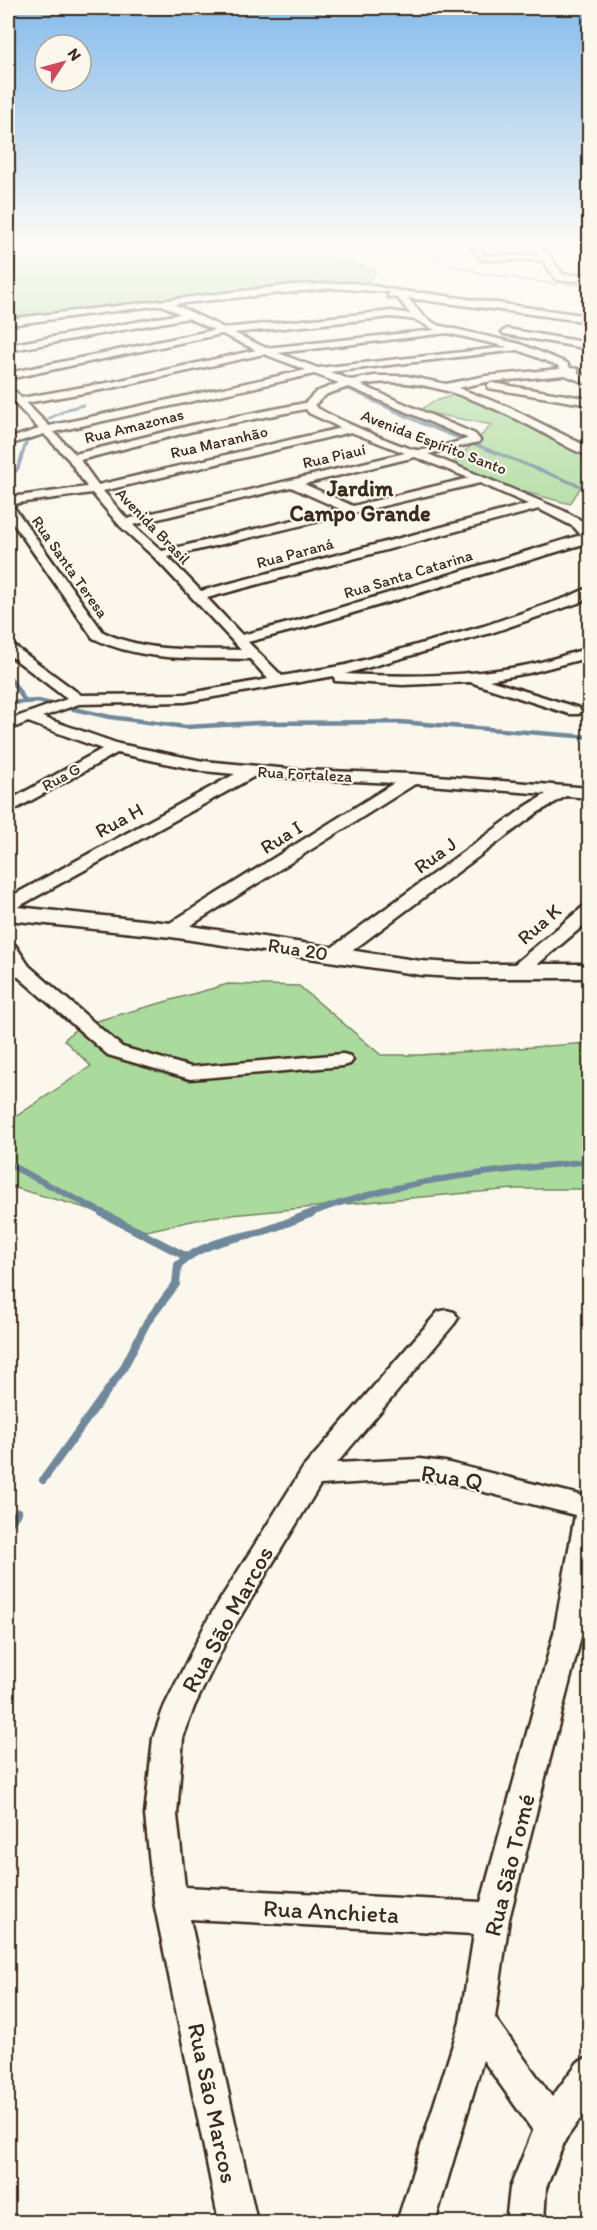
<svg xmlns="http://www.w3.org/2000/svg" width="597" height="2230" viewBox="0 0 597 2230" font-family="Itim,sans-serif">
<rect width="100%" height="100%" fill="#fbf7ec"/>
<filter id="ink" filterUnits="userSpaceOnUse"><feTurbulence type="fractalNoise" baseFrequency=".0167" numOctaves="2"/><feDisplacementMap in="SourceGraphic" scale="12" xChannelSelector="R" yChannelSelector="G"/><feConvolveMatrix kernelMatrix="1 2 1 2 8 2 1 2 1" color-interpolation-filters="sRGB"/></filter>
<g filter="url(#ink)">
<!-- green -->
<path fill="#abdb9c" stroke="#73825d" stroke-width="1.5" d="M8,243H295L323,255L377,271L368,282L272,288L8,322Z
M353,243H402L390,256Z
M454,395C485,396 559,439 589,453V474L570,504L502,486L453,463L492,425L419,411L432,402Z
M228,984L299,986L381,1055H420L589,1043V1189H514L399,1199L210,1217L146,1231L100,1212L8,1186V1122L91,1066L64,1040L79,1026Z"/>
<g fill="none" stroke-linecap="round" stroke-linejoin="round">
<!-- stream-far4 -->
<path stroke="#6f889b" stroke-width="2" d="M416,243C448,275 513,277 556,284
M568,284L590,286
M341,386L376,402"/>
<!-- stream-far3 -->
<path stroke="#6f889b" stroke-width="3" d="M373,401L421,423L590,490
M48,419L68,409L83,405
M8,481L18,468L26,443"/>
<!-- stream-far2 -->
<path stroke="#6f889b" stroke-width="4.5" d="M8,675L25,701
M8,703L38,701L110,717L186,727L258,723L399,722L590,737"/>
<!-- stream-far1 -->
<path stroke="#6f889b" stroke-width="6" d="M8,1164L105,1214
M309,1214C398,1179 495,1171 590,1161"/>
<!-- stream -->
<path stroke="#6f889b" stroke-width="8" d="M102,1213L187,1257
M43,1480L123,1369L147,1322L176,1284L178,1265C201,1243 234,1239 264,1231C280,1226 296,1219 312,1213
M8,1525L18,1512"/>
<!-- minor casing -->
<g stroke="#3b2a1e" stroke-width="5">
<path id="minor" d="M467,243H475L484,256H545L549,258L545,260H482Z
M590,274V280L561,281L557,278L561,275Z
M352,283C377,285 400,293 424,293L590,316V322L408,298L422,315L437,325L520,344L567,363L570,368L578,369V373L590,378V385L565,375L486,382L458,388L506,406L590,448V456C571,451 553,438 536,429C484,402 421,373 361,385L475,434L480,440L479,442L428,454L564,511L582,521L590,530V542L306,627L248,642L282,676L346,665L484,626L568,597L590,587V597L578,603L494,632L345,674C406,677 467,677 528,665C549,661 569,653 590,648V657L529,673L489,680L579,708L581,711L579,714H569L470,682L403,685L335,681L334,676L185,702L79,704L42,717L119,744L203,761L300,770L412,774L590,788V798L566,796L537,813L341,959H327L325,955L327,951L525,807L546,794L415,784L177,934H165L162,930L165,926L394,783L255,776L14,909L8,910V898L235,774L203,771L117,753L14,810L8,812V801L102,749L28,722L8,730V720L67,699L8,654V644L13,645L81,695L185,694L268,679L250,659C197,658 141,662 93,638L8,516V499L11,497L87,487L69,460L44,434L8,445V439L39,429L8,396V392H16L21,398L112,382L256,350L222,334L8,379V373L214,330L188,318L8,351V345L180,314L162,305L8,325V319L292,285ZM332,288L389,292L388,297L398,298L410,314L392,311L224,328L174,304ZM392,317L416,320L435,330L266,348L234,333ZM447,333L508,347L318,368L278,353ZM518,350L559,366L560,369L486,376L446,384L406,376H374L351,380L330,372ZM264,354L306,370L49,426L26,403L112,388ZM314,374L339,383L316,392L305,403L193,425L75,454L54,432ZM349,387L467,438V439C455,442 429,451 417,450C405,449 320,413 314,405L327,394ZM306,409L309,413L341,428L98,485L80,460L193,431ZM351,432L405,453L127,519L103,491ZM415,457L469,478L353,506L304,484ZM480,483L528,504L201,591L168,557ZM291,487L340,509L162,551L133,525ZM92,493L120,526L155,558L241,650C195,649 146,653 103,632L13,506L18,503ZM539,509L574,527L581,535L296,621L242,635L207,598Z
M507,329L590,343V349L504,334L502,332Z
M492,383L590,399V405L488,388V384Z
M590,905V920L525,975H511L509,971L511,967L584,906Z
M8,943L15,945L29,966L122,1047L191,1067L343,1054L350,1056L353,1060L350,1064L343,1066L190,1079L183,1077L108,1055L15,974L8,962Z
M446,1310L454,1312L458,1318L454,1324L337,1463L419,1459L445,1462L584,1496L590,1495V1590L582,1633L509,1919L495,2018L552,2097L578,2062L590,2057V2105L565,2140L546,2188L544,2222H506L510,2188L533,2131L483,2060L435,2222H397L460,2022L474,1934L190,1919L257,2222H219L154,1902L145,1815L153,1738L164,1707L208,1619L303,1468L438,1312ZM419,1479L445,1482L575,1515L554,1633L481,1902L185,1887L177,1815L183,1738L194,1707L229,1635L320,1485Z"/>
</g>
<!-- tertiary casing -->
<g stroke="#3b2a1e" stroke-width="5">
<path id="tertiary" d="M529,243H539L566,278L565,280H557Z
M8,906L171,923L421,961L470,964H590V978H470L421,975L171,937L8,920Z"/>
</g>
<!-- minor -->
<use href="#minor" fill="#fbf7ec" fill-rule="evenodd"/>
<!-- tertiary -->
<use href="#tertiary" fill="#fbf7ec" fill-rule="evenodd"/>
</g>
</g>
<!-- sky -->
<linearGradient id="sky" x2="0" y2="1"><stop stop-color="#85bbeb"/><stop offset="0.44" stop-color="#fdfbf6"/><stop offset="1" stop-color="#fdfbf6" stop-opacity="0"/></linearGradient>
<rect width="597" height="555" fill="url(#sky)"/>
<g text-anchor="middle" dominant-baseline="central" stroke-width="4.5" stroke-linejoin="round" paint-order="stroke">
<!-- far-street labels -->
<g font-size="16" fill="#3b2a1e" stroke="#fbf7ec">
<text transform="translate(134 426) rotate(-14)">Rua Amazonas</text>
<text transform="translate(219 442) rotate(-13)">Rua Maranhão</text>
<text transform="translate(434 442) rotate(21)">Avenida Espírito Santo</text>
<text transform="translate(334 456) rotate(-13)">Rua Piauí</text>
<text transform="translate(153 526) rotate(46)">Avenida Brasil</text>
<text transform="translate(295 553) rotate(-15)">Rua Paraná</text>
<text transform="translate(70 567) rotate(55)">Rua Santa Teresa</text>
<text transform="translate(408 574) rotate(-17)">Rua Santa Catarina</text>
<text transform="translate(305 774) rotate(3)">Rua Fortaleza</text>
<text transform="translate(61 777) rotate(-29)">Rua G</text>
</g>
<!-- street labels -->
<g font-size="20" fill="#3b2a1e" stroke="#fbf7ec">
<text transform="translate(119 820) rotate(-29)">Rua H</text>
<text transform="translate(281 837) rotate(-32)">Rua I</text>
<text transform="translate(435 855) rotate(-36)">Rua J</text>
<text transform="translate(539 924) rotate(-41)">Rua K</text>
<text transform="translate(298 949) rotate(9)">Rua 20</text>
</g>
<!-- far-district labels -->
<g font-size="22" font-weight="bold" fill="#3b2a1e" stroke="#fbf7ec">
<text x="360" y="488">Jardim<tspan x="360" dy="25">Campo Grande</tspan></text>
</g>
<!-- near-street labels -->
<g font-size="24" fill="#3b2a1e" stroke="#fbf7ec">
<text transform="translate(452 1477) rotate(9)">Rua Q</text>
<text transform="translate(227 1619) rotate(-61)">Rua São Marcos</text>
<text transform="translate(509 1865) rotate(-76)">Rua São Tomé</text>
<text transform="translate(331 1911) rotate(3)">Rua Anchieta</text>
<text transform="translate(213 2103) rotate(78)">Rua São Marcos</text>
</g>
</g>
<!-- margin -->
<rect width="597" height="2230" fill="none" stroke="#fbf7ec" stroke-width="30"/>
<rect x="15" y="15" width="567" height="2200" fill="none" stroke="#3b2a1e" stroke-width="2" filter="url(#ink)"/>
<!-- north arrow -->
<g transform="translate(63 63) rotate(54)"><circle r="28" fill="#fbf7ec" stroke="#aea59a" stroke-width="1.5"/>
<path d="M0-4.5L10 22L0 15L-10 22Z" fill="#d1495b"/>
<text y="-9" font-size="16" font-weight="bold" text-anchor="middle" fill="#3b2a1e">N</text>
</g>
</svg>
